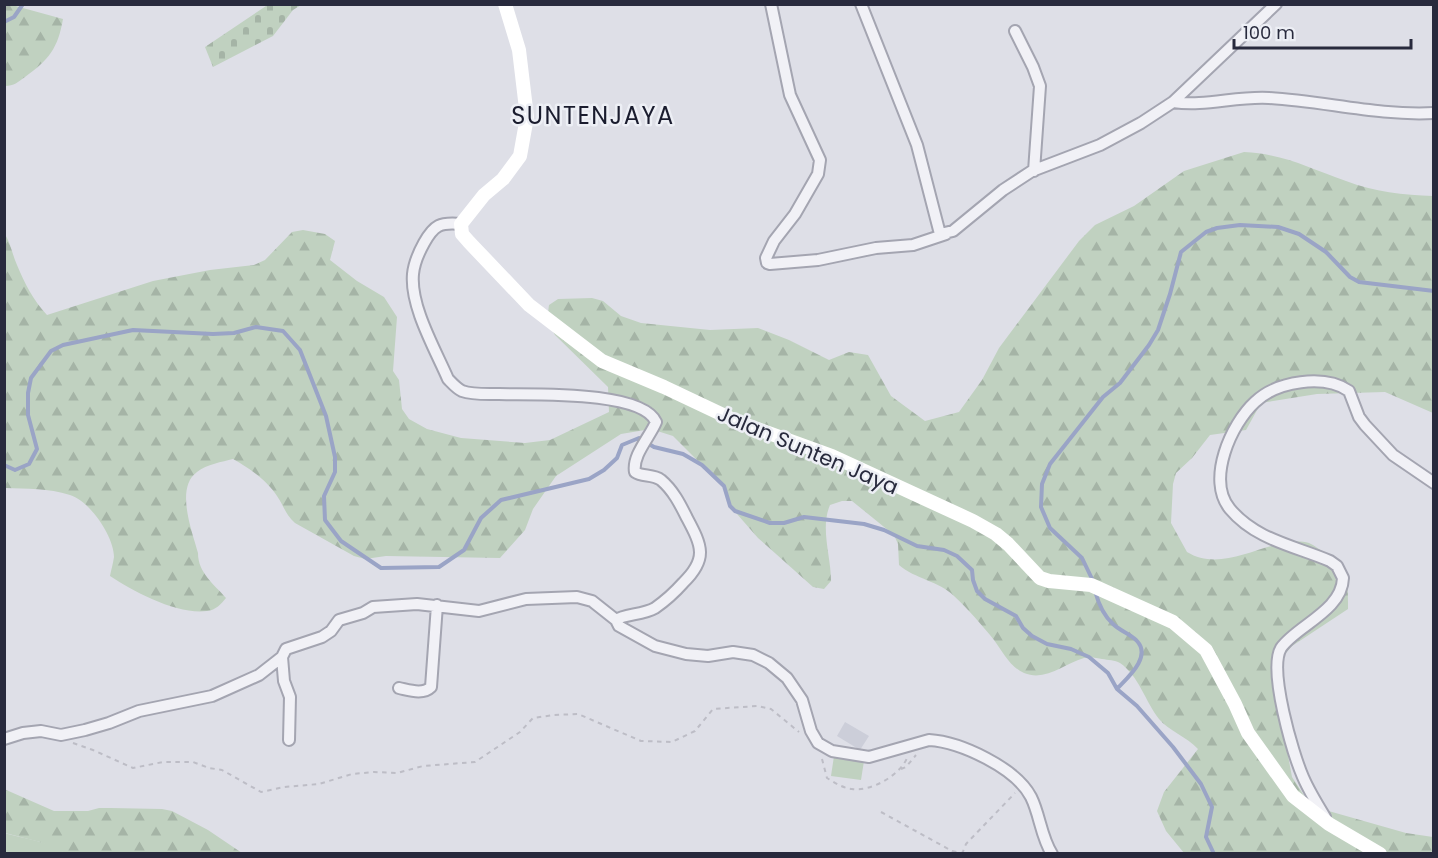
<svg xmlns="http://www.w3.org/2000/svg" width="1438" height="858" viewBox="0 0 1438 858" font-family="Poppins,sans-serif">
<defs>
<pattern id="forest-firs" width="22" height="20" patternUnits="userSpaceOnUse" patternTransform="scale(1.5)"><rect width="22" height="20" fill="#c0d1c0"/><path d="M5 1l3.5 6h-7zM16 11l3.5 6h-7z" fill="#a5b4a6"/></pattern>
<pattern id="cemetery-stones" width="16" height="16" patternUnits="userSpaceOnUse" patternTransform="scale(1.5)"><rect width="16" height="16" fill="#c0d1c0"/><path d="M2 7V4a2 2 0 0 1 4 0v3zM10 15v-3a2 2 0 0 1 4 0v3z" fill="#a5b4a6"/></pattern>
</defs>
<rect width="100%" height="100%" fill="#dedfe7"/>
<!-- built -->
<path fill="#ccced9" d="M845,722L869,736L860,750L837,736Z"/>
<!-- green -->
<path fill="#c0d1c0" d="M834,756L864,761L861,780L831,776Z
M4,833C25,839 48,841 65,853H5Z"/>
<!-- forest -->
<path fill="url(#forest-firs)" d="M4,5H12L63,19C58,48 49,60 25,77C18,82 14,86 5,86Z
M1244,152C1284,154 1309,168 1346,181C1374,192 1404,195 1433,196V413L1385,392L1317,394L1261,403L1246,430L1210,435L1192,458L1176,473L1173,484L1171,523L1187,552C1226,576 1274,533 1309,543C1314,545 1320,550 1325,553C1349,569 1348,582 1348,609L1292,646L1272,669L1292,777L1311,806L1406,833L1433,837V853H1184L1166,831L1157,811L1164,792L1198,749C1187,737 1168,730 1159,719C1145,701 1139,676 1120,663C1115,660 1108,660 1102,659C1097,658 1090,656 1084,658C1065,663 1046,682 1024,673C1010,667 1003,652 994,640C982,625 968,609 954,596C939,581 915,579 899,565L898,544L894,535L852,501H842L830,505C820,528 831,556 831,581L824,589L813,587L758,538L730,506L724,486L711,471L702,465L673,436L651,429L621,434L556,476L533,509L525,530L500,558L386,556L365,559L354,556L295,523C285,514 284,506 277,496C267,480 249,468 233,459C222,462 207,464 197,472C175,488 192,531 198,553C198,573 214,584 226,598C221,604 216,610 207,611C178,615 134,592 110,576C111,570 113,564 114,557C114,537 90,501 70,495C48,488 27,489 5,488L4,233C11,243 12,254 17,265C25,284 33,300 47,315L153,281L210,270L254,265L265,260L292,232L303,230L325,234L335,241L330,260L357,281L384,297L397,317L393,371L399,380L402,409L409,419L427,429L461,438L525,443L550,440L609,412L608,387L555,335C549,325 547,317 549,305L558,299L592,298L603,301L621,316L641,323L710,330L758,328L789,340L829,360L849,352L868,355L891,396L925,421L959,412L982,380L999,348L1079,241L1095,225L1134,206L1184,171Z
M4,789L54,811H88L99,808H111L162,809L172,811L208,830L242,853H65L40,842L5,833Z"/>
<!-- cemetery -->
<path fill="url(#cemetery-stones)" d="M269,4L301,5L293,10L273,36L213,67L205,47Z"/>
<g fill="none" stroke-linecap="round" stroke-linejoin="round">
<!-- stream -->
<path stroke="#9aa4c6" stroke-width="4" d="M4,22L14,17L23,4
M4,465L15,470L29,464L37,449L28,415V393L31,378L51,351L63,345L133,330L213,334L234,333L256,327L283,331L300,350L326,416L335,457V472L324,496L325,520L341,541L381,568L439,567L464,550L481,518L501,500L589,479L604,470L617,458L622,445L639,438L654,447L683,454L702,465L724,486L730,506L735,511L770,523H784L804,517L864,524L884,530L917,546L944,550L957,556L972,570L973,580L977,591L985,599L1016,616L1023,628L1032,636L1047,644L1071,649L1089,657L1108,673L1117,689L1137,706L1173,747L1201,784L1212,807L1206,837L1214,854
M1094,583L1082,558L1050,528L1041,507L1042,484L1050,464L1103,397L1120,383L1149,345L1158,330L1170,294L1181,252L1206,232L1217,228L1240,225L1278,227L1299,234L1326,252L1350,277L1359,282L1434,291
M1095,591C1098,602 1104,616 1113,624C1120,631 1131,634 1137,641C1152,657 1127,678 1117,689"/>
<!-- street casing -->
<g stroke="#a4a5b1" stroke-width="14">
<path id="street" d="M771,4L790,95L820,160L818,174L795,214L774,241L766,258L767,263L770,264L818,260L876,248L913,245L946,234
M861,4L917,145L940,234L953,231L1003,190L1032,171L1100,145L1141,123L1173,102L1276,4
M1015,31L1033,67L1040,86L1034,171
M1173,102C1205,107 1236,96 1269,98C1324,101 1378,116 1434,113
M461,224C440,222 434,225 424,243C419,252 414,264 413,274C410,306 435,349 448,379C452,383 456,388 462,391C473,395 488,394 499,394C530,395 642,390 656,422C650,437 632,455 635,472C642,477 653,474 661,480C673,490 680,504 687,518C702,546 708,559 683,583C675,592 665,601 655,608C643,615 624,614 616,620
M282,657L284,681L290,697L289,740
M399,688C409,690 423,695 431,687L437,605
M4,739L23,733L41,731L61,735L85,730L109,723L139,711L212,696L259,675L282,657L286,649L322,637L331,631L339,620L363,613L373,607L417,604L479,611L526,599L577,597L592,601L616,620L619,626L655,646L686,654L708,656L733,652L753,655L769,663L787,678L802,700L811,731L818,743L832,751L869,757L929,740C961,742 1016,768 1031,797C1040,815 1041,837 1052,854
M1325,817C1317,804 1309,791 1303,777C1293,754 1268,670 1281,648C1296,626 1342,611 1343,578L1337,566L1330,561C1295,546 1256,540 1230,509C1206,480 1231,424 1255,402C1277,381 1324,374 1349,391L1359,417L1365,425L1393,455L1434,483"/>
</g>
<!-- path -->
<path stroke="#bdbdc6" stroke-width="2" stroke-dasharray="4.5 4.5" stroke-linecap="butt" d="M73,743L93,750L133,768L163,762H193L209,768L222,770L261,792L284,787L319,784L352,774L374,772L397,773L423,766L475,762L520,732L533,718L554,715L578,714L641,741L672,742L695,731L713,709L757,706L771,709L799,732
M822,759L827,778C835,783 843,788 852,789C871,792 900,775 907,758
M901,769L906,767L916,755
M881,812L952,851L962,853
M962,854L966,844L1015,793"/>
<!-- street -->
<use href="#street" stroke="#f1f1f6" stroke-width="10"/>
<!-- secondary -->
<path stroke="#fff" stroke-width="14" d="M505,4L519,50L527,117L520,156L503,179L484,195L461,224L462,234L469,242L529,305L602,361L664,387L738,422L832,456L973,521L996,534L1008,544L1040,578L1049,581L1091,585L1173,622L1206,650L1235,704L1248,733L1293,796L1329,824L1380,854"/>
</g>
<g text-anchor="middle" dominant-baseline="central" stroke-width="5" stroke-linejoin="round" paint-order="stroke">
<!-- street labels -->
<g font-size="21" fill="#282a3d" stroke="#edeff5">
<text transform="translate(808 450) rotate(23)">Jalan Sunten Jaya</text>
</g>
<!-- quarter labels -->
<g font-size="24" letter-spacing="1.5" fill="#1a1c2e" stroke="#edeff5">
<text x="593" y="115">SUNTENJAYA</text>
</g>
</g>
<!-- border -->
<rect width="1438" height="858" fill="none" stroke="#282a3d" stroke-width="12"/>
<!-- scale -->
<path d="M1234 39v9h177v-9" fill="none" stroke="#282a3d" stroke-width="3"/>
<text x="1243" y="39" font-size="18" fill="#282a3d" stroke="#edeff5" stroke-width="4.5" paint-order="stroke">100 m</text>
</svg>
